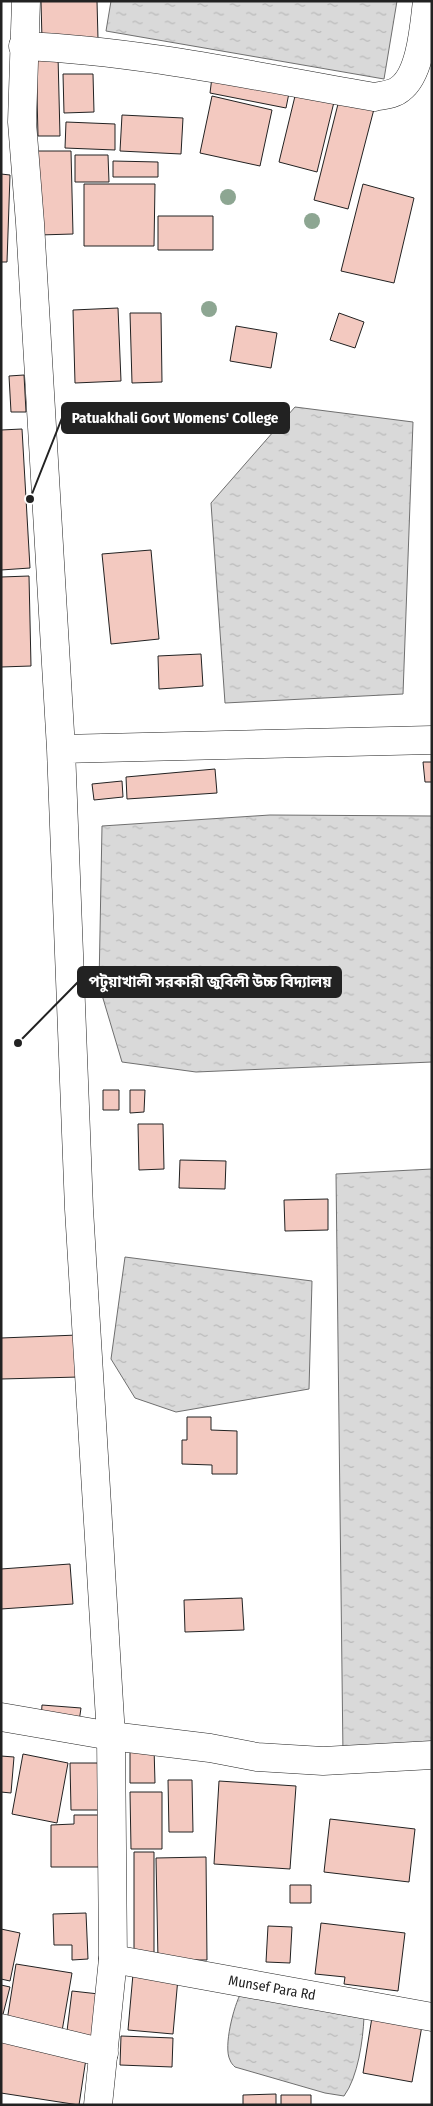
<svg xmlns="http://www.w3.org/2000/svg" width="433" height="2106" viewBox="0 0 433 2106" font-family="'Fira Sans Condensed','Noto Sans Bengali',sans-serif">
<defs>
<pattern id="water-ripples" width="26" height="14" patternUnits="userSpaceOnUse" patternTransform="scale(1.25)"><rect width="26" height="14" fill="#d9d9d9"/><path d="M2 4q2-2 4 0t4 0M15 11q2-2 4 0t4 0" fill="none" stroke="#bababa"/></pattern>
</defs>
<rect width="100%" height="100%" fill="#fff"/>
<!-- water -->
<path fill="url(#water-ripples)" stroke="#6f6f6f" d="M111,1H397L384,79L106,31Z
M295,407L413,422L403,694L225,703L211,503Z
M270,815L432,816V1062L196,1072L122,1062L99,985L102,826Z
M432,1169V1752L343,1756L336,1174Z
M125,1257L312,1281L309,1389L176,1412L135,1398L111,1359Z
M241,1993L364,2017C363,2040 358,2077 344,2096L325,2093L235,2067C233,2065 231,2063 230,2060C223,2047 234,2005 241,1993Z"/>
<!-- building -->
<path fill="#f3c9c0" stroke="#222" d="M41,1H97L98,39L42,40Z
M36,56H58L60,136H38Z
M63,74H93L94,112L64,113Z
M212,77L289,93L286,108L210,93Z
M296,92L334,102L317,172L279,162Z
M212,96L272,110L260,166L200,153Z
M339,100L374,109L348,209L314,200Z
M122,115L183,118L181,154L120,151Z
M66,122L115,124V150L65,148Z
M37,151H71L73,234L39,235Z
M75,155H108L109,182H75Z
M113,161L158,162V177H113Z
M1,174L10,175L7,262H1Z
M84,184H155L154,246H84Z
M363,184L414,198L394,283L341,271Z
M158,216H213V250H158Z
M118,308L121,381L75,383L73,310Z
M130,313H161L162,382L132,383Z
M339,313L364,322L355,348L330,340Z
M236,326L277,333L271,368L230,361Z
M24,375L26,412H11L9,376Z
M22,429L30,568L1,570V430Z
M151,550L159,639L111,644L102,554Z
M29,576L31,666L1,667V577Z
M201,654L203,686L159,689L158,656Z
M423,762H432V782H425Z
M215,769L217,793L127,799L126,777Z
M122,781L123,797L94,800L92,784Z
M103,1090H119V1110H103Z
M130,1090H145L144,1112L130,1113Z
M138,1124H163L164,1169L139,1170Z
M180,1160L226,1161L225,1189L179,1188Z
M328,1199V1230L285,1231L284,1200Z
M78,1335L79,1377L1,1379V1338Z
M187,1417H211V1430L237,1431V1474H212V1465L182,1464V1440H187Z
M70,1564L73,1604L1,1609V1569Z
M242,1598L244,1630L185,1632L184,1600Z
M42,1705L81,1708L79,1722L41,1719Z
M130,1746L154,1747L155,1783H130Z
M23,1754L68,1763L57,1823L12,1814Z
M1,1756L14,1757L11,1793L1,1792Z
M70,1763H99L100,1810H71Z
M168,1780H192L193,1832H169Z
M219,1781L296,1786L290,1869L214,1864Z
M130,1792H162V1849H131Z
M74,1815H102L103,1867H51V1825L74,1824Z
M330,1819L415,1829L409,1882L324,1872Z
M134,1852H154V1955H134Z
M206,1857L207,1960H158L156,1858Z
M290,1885H311V1903H290Z
M86,1913L88,1959L72,1960V1945H54L53,1914Z
M321,1923L405,1933L398,1991L344,1984L345,1977L315,1974Z
M268,1926L292,1927L290,1963L266,1962Z
M1,1929L20,1933L10,1981L1,1979Z
M16,1964L72,1973L61,2037L6,2027Z
M133,1974L178,1978L173,2034L128,2030Z
M1,1985L10,1987L1,2022Z
M72,1991L99,1994L93,2042L66,2039Z
M373,2011L423,2020L412,2082L363,2073Z
M121,2036L173,2038L172,2067L120,2065Z
M1,2037L87,2052L79,2105L1,2093Z
M276,2094V2105H243V2095Z
M281,2095H311V2105H281Z"/>
<g fill="none" stroke-linecap="round" stroke-linejoin="round">
<!-- street casing -->
<g stroke="#222" stroke-width="29">
<path id="street" d="M23,46C141,51 258,77 374,97C383,95 393,95 400,89C421,74 424,26 427,1
M1,1717L111,1736L210,1748L257,1757L323,1761L432,1755
M113,1959L432,2017
M1,2028L104,2053"/>
</g>
<!-- secondary casing -->
<g stroke="#222" stroke-width="29">
<path id="secondary" d="M26,1L22,122L30,223L61,749L79,1209L111,1736L113,1959L98,2105
M61,749L432,740"/>
</g>
<!-- street -->
<use href="#street" stroke="#fff" stroke-width="28"/>
<!-- secondary -->
<use href="#secondary" stroke="#fff" stroke-width="28"/>
</g>
<!-- trees -->
<g fill="#8da692">
<circle cx="228" cy="197" r="8"/>
<circle cx="312" cy="221" r="8"/>
<circle cx="209" cy="309" r="8"/>
</g>
<g text-anchor="middle" dominant-baseline="central" stroke-width="4" stroke-linejoin="round" paint-order="stroke">
<!-- street labels -->
<g font-size="14" fill="#222" stroke="#fff">
<text transform="translate(272 1988) rotate(10)">Munsef Para Rd</text>
</g>
</g>
<!-- callouts -->
<path fill="none" stroke="#222" stroke-width="2" d="M30 499L62 418M18 1043L78 982"/>
<g fill="#222" stroke="#fff" stroke-width="2">
<circle cx="30" cy="499" r="5"/>
<circle cx="18" cy="1043" r="5"/>
</g>
<g fill="#222" stroke="#222" stroke-width="2">
<rect x="62" y="403" width="227" height="30" rx="5"/>
<rect x="78" y="967" width="263" height="30" rx="5"/>
</g>
<g font-size="15" text-anchor="middle" font-weight="bold" fill="#fff">
<text x="175" y="423">Patuakhali Govt Womens' College</text>
<text x="210" y="987">পটুয়াখালী সরকারী জুবিলী উচ্চ বিদ্যালয়</text>
</g>
<!-- border -->
<rect width="433" height="2106" fill="none" stroke="#222222" stroke-width="5"/>
</svg>
